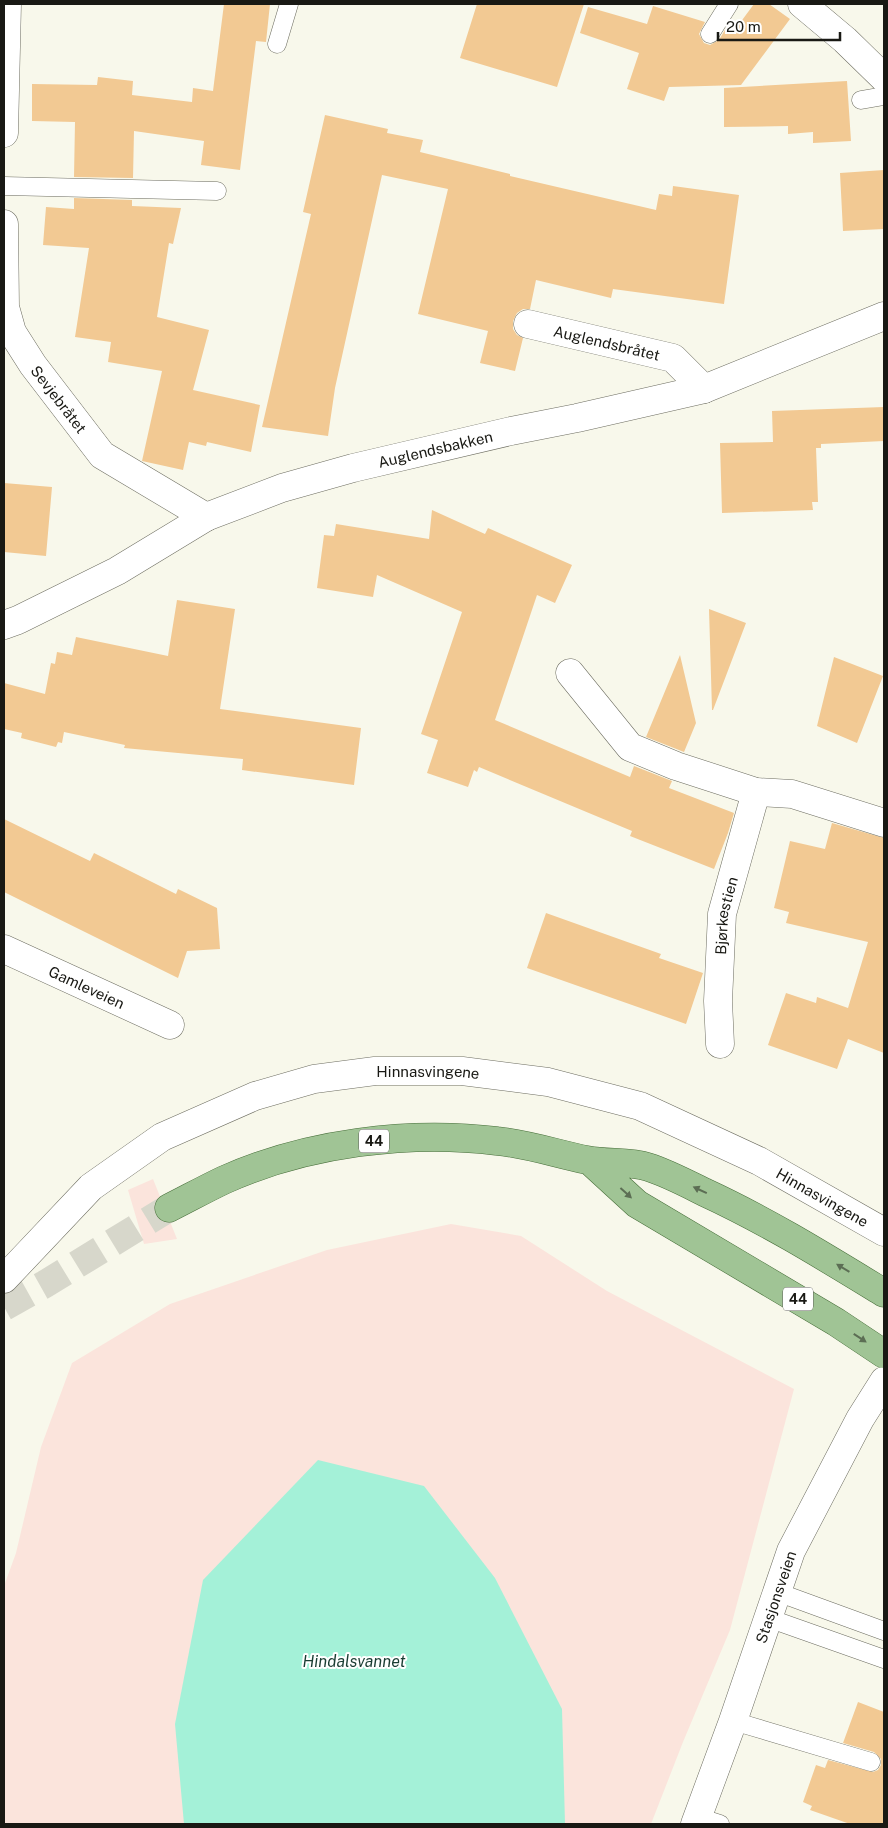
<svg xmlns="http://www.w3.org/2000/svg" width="888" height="1828" viewBox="0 0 888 1828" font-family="'Public Sans',sans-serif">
<rect width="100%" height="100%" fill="#f8f8eb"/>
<!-- green -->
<path fill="#fbe4dc" d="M153,1179L177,1239L144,1244L128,1190Z
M451,1224L521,1236L607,1291L794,1389L730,1630L683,1742L651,1824H4V1586L16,1553L41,1447L72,1363L170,1304L327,1250Z"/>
<!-- water -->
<path fill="#a4f1d8" d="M318,1460L424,1486L495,1578L562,1709L565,1824H184L175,1724L203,1580Z"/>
<!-- building -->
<path fill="#f2c993" d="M224,4H270L266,42L256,41L240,170L201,165L204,141L134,131L133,178L74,177L75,122L32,121V84L97,85L98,77L133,81L132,95L192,102L193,88L213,91Z
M477,4H584L557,87L460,58Z
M754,4H769L790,19L741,85L669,87L664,101L627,89L639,53L580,33L588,7L647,24L653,6L705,22L699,34L704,43L710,45L719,40L726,28L734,31Z
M847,81L851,141L813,143V132L788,134V126L724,127V88Z
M325,115L388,129L387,133L423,140L420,152L510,174V176L656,210L659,194L672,196L673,186L739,195L724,304L613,289L611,298L536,280L530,309H523L517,313L513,321V329L517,335L523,338L515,371L480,363L488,331L418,314L448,189L382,175L335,388L328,436L262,427L311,214L303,212Z
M884,170V229L843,231L840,173Z
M74,198L132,200V206L181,208L173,244L169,243L157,317L209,330L193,390L260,405L251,452L207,442L206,446L189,442L183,470L142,461L162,371L108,362L111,342L75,337L89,248L43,245L46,207L74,209Z
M884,407V441L821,444V448H816L818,502H812L813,510L722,513L720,443L773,442L772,411Z
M4,483L52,487L46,556L4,552Z
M432,510L485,534L488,528L572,565L555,603L537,595L495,720L630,777L634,766L672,781L669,788L734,813L728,833L714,869L630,836L632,831L479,767L477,772L474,770L468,787L427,773L438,740L421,734L462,612L377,575L373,597L317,588L324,535L334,536L336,524L429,539Z
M177,600L235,609L220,709L361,728L354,785L242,770L243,759L124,748L125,745L64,732L62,743L58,742L56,747L21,738L22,733L4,729V683L45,694L51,663L55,664L57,652L72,655L76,637L168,656Z
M709,609L746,623L713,710H712Z
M680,655L696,723L684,752L646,737Z
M834,657L883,676L857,743L817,726Z
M4,819L90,861L94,853L176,894L178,889L217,908L220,949L187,951L178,978L4,892Z
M832,823L884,838V1053L848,1039L837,1069L768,1045L786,993L816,1003L817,997L848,1008L868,942L786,923L789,912L774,908L790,841L825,849Z
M546,913L661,954L659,958L703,973L686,1024L527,968Z
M858,1702L884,1712V1824H850L810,1810L812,1806L803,1802L816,1765L825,1768L828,1760L873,1772L878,1770L881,1765V1759L874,1752L843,1743Z"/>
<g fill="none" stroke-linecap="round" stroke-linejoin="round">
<!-- primary-tunnel -->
<path stroke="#d7d7cb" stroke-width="28" stroke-dasharray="28 14" stroke-linecap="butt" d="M4,1307L45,1284L169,1208"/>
<!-- service casing -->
<g stroke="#6d6d61" stroke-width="19">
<path id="service" d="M710,34L729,4
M277,44L289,4
M861,100L884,96
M4,186L217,191
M777,1592L884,1631
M768,1618L884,1659
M733,1721L871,1762
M698,1817L720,1824"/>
</g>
<!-- minor casing -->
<g stroke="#6d6d61" stroke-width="29">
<g id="minor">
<path d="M802,4L845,40L884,78"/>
<path d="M4,133L7,4"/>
<path id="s1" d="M4,224L5,307L12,332L33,365L102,455L206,517"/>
<path id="s2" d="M528,324L673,358L704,389"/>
<path d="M570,673L630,747L676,766L756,792L792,794L884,823"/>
<path id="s3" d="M720,1044L718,1001L722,914L756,792"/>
<path id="s4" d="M695,1824L733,1721L791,1551L860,1419L884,1381"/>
</g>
</g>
<!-- tertiary casing -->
<g stroke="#6d6d61" stroke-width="29">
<g id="tertiary">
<path id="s5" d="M4,625L18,620L117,571L206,517L282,488L353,468L511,431L577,418L704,389L884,316"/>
<path id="s6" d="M4,949L170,1025"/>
<path id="s7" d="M4,1279L91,1187L162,1137L255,1096L314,1079L375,1071H462L548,1082L640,1106L759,1161L884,1232"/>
</g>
</g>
<!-- primary casing -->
<g stroke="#476e3a" stroke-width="29">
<path id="primary" d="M590,1161L637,1204L836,1322L884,1354
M169,1208C187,1199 205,1189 224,1180C306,1143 409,1130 497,1141C528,1144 557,1154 587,1160C607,1164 629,1161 648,1167C667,1173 686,1183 704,1192C767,1221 825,1257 884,1293"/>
</g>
<!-- service -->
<use href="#service" stroke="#fff" stroke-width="18"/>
<!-- minor -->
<use href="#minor" stroke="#fff" stroke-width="28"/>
<!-- tertiary -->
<use href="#tertiary" stroke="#fff" stroke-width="28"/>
<!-- primary -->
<use href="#primary" stroke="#a0c495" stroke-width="28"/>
</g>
<!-- one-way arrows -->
<defs><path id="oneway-solid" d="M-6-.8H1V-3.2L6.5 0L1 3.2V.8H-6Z" transform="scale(1.25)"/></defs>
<g fill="#5c6e54">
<use href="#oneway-solid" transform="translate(700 1190) rotate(-155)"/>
<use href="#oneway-solid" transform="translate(626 1193) rotate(42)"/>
<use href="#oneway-solid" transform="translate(843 1268) rotate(-149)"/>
<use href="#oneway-solid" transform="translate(860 1338) rotate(33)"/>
</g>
<g text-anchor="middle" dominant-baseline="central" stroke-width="4" stroke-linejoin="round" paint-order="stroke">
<!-- shield labels -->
<g fill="#fff" stroke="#5e5e5a" stroke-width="1">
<rect x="359" y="1129.5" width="30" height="23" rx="4"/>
<rect x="783" y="1287.5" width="30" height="23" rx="4"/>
</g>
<g font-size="14" font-weight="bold" fill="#191914">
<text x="374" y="1141">44</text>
<text x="798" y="1299">44</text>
</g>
<!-- street labels -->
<g font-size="15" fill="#191914" stroke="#fff">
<text stroke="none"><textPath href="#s2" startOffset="81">Auglendsbråtet</textPath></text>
<text stroke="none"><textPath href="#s1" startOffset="191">Sevjebråtet</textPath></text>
<text stroke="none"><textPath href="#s5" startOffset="469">Auglendsbakken</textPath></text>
<text stroke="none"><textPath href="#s3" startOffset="129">Bjørkestien</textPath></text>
<text stroke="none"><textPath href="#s6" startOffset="91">Gamleveien</textPath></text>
<text stroke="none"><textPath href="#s7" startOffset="491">Hinnasvingene</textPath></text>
<text stroke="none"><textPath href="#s7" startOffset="911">Hinnasvingene</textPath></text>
<text stroke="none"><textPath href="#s4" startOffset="241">Stasjonsveien</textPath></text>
</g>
<!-- water labels -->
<g font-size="16" font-style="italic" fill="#1a3d33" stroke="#fff">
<text x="354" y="1661">Hindalsvannet</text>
</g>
</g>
<!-- border -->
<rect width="888" height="1828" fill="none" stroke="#191914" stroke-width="10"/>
<!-- scale -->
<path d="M718 32v8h122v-8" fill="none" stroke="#191914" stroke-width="2.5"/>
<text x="726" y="32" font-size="15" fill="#191914" stroke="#ffffff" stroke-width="4" paint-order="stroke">20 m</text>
</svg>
